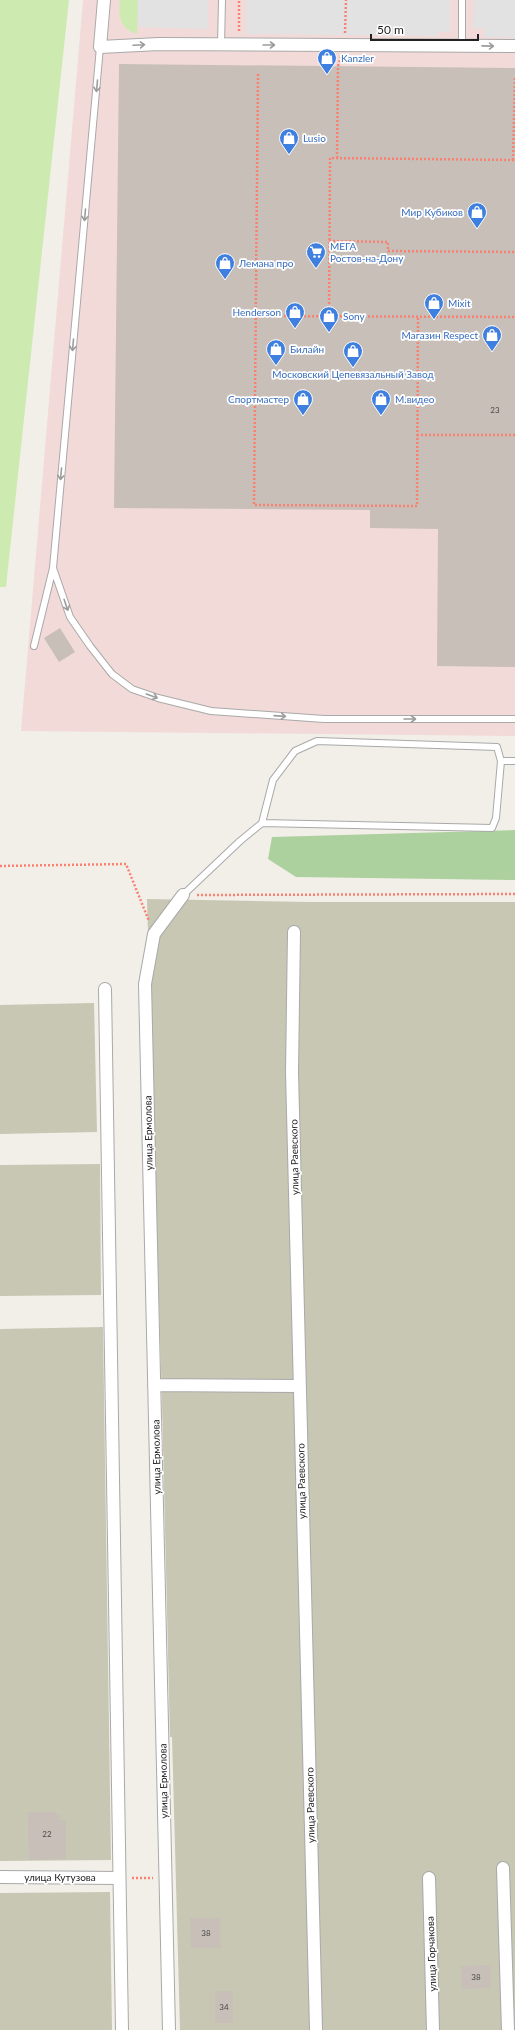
<svg xmlns="http://www.w3.org/2000/svg" width="515" height="2030" viewBox="0 0 515 2030" font-family="Lato,sans-serif">
<rect width="100%" height="100%" fill="#f2efe9"/>
<!-- commercial -->
<path fill="#f2dad9" d="M83,0H515V736L21,731Z"/>
<!-- construction -->
<path fill="#c7c7b4" d="M147,899L307,902H515V2030H180L172,1737H170L162,1402Z
M94,1003L97,1132L0,1134V1005Z
M100,1164L101,1295L0,1296V1165Z
M103,1327L111,1860L0,1861V1329Z
M110,1892L112,2030H0V1893Z"/>
<!-- grass -->
<path fill="#cdebb0" d="M0,0H69L6,587H0Z
M120,0H138L137,34C120,29 118,16 120,0Z"/>
<!-- forest -->
<path fill="#add19e" d="M515,830V880L296,877L268,859L272,837Z"/>
<!-- parking -->
<path fill="#e2e2e2" d="M138,0H208V29L138,27Z
M246,0H450V32H438V36L246,34Z
M474,0H515V38L484,37V29L473,28Z"/>
<!-- building -->
<path fill="#c7bfb8" d="M119,64L515,68V667L437,666L438,529L370,528V510L114,508Z
M60,628L75,652L59,662L44,638Z
M28,1812H56V1815H60V1820H66V1859L29,1860Z
M190,1918H221V1948H191Z
M491,1965V1988L461,1989V1966Z
M215,1991H233V2023H215Z"/>
<g fill="none" stroke-linecap="round" stroke-linejoin="round">
<!-- lane casing -->
<g stroke="#a9a9a9" stroke-width="8">
<path id="lane" d="M221,45L222,0
M462,46V0
M53,568L70,617L90,646L112,674L132,689L158,698L211,711L324,719H515
M34,646L53,568L100,47
M262,823L492,828L496,818L501,761
M183,895L240,841L262,823L273,780L295,751L317,741L497,747L501,761H515"/>
</g>
<!-- street casing -->
<g stroke="#a9a9a9" stroke-width="14">
<path id="street" d="M104,0L100,47L159,44L515,46
M294,932L292,1072L316,2030
M105,989L122,2030
M154,1385L299,1386
M503,1868L508,2030
M0,1877L119,1878
M429,1878L433,2030
M169,2030L145,984L154,934L183,895"/>
</g>
<!-- path -->
<path stroke="#fa8072" stroke-width="2.5" stroke-dasharray="2 2" stroke-linecap="butt" d="M239,31V0
M345,33L346,0
M258,74L254,505L417,506L418,317
M337,158L338,66L341,57
M513,160L515,76
M329,241L388,242V251L515,252
M256,316L515,317
M329,316L330,158L515,160
M417,435H515
M0,866L126,864L149,921
M197,895L515,894
M132,1878H153"/>
<!-- lane -->
<use href="#lane" stroke="#fff" stroke-width="6"/>
<!-- street -->
<use href="#street" stroke="#fff" stroke-width="12"/>
</g>
<!-- one-way arrows -->
<defs><path id="oneway-shaft" d="M-6 0H5M1.5-3L5.5 0L1.5 3" fill="none" stroke-width="1.6" stroke-linecap="round" stroke-linejoin="round"/></defs>
<g stroke="#9c9c9c">
<use href="#oneway-shaft" transform="translate(139 45) rotate(-3)"/>
<use href="#oneway-shaft" transform="translate(269 45)"/>
<use href="#oneway-shaft" transform="translate(488 46) rotate(1)"/>
<use href="#oneway-shaft" transform="translate(97 86) rotate(95)"/>
<use href="#oneway-shaft" transform="translate(85 215) rotate(95)"/>
<use href="#oneway-shaft" transform="translate(73 345) rotate(95)"/>
<use href="#oneway-shaft" transform="translate(61 474) rotate(95)"/>
<use href="#oneway-shaft" transform="translate(66 605) rotate(71)"/>
<use href="#oneway-shaft" transform="translate(152 696) rotate(20)"/>
<use href="#oneway-shaft" transform="translate(280 716) rotate(4)"/>
<use href="#oneway-shaft" transform="translate(410 719)"/>
</g>
<!-- icons -->
<defs>
<g id="shop-pin" transform="scale(1)"><path d="M0 17L-7.5 6A9.5 9.5 0 1 1 7.5 6Z" fill="#3f7fe0" stroke="#fff"/><path d="M-5-2.5h2.3a2.7 3.5 0 0 1 5.4 0H5L5.5 6h-11ZM-1.5-2.5h3a1.5 2.3 0 0 0-3 0Z" fill="#fff"/></g>
<g id="supermarket-pin" transform="scale(1)"><path d="M0 17L-7.5 6A9.5 9.5 0 1 1 7.5 6Z" fill="#3f7fe0" stroke="#fff"/><path d="M-6-5.5h2.5l.6 2H6L4.5 2H-2.5L-4.4-4H-6ZM-1.5 3.2a1.3 1.3 0 1 0 .1 0ZM3 3.2a1.3 1.3 0 1 0 .1 0Z" fill="#fff"/></g>
</defs>
<g fill-rule="evenodd">
<use href="#shop-pin" x="327" y="58"/>
<use href="#shop-pin" x="289" y="138"/>
<use href="#shop-pin" x="477" y="212"/>
<use href="#supermarket-pin" x="316" y="252"/>
<use href="#shop-pin" x="225" y="263"/>
<use href="#shop-pin" x="434" y="303"/>
<use href="#shop-pin" x="295" y="312"/>
<use href="#shop-pin" x="329" y="316"/>
<use href="#shop-pin" x="492" y="335"/>
<use href="#shop-pin" x="276" y="349"/>
<use href="#shop-pin" x="353" y="351"/>
<use href="#shop-pin" x="303" y="399"/>
<use href="#shop-pin" x="381" y="399"/>
</g>
<g text-anchor="middle" dominant-baseline="central" stroke-width="3.5" stroke-linejoin="round" paint-order="stroke">
<!-- number labels -->
<g font-size="8" fill="#4b4948">
<text x="495" y="410">23</text>
<text x="47" y="1834">22</text>
<text x="206" y="1933">38</text>
<text x="476" y="1977">38</text>
<text x="224" y="2007">34</text>
</g>
<!-- shop labels -->
<g font-size="10" fill="#366cbe" stroke="#fff" text-anchor="start">
<text x="341" y="58">Kanzler</text>
<text x="303" y="138">Lusio</text>
<text x="463" y="212" text-anchor="end">Мир Кубиков</text>
<text x="330" y="246">МЕГА<tspan x="330" dy="12">Ростов-на-Дону</tspan></text>
<text x="239" y="263">Лемана про</text>
<text x="448" y="303">Mixit</text>
<text x="281" y="312" text-anchor="end">Henderson</text>
<text x="343" y="316">Sony</text>
<text x="478" y="335" text-anchor="end">Магазин Respect</text>
<text x="290" y="349">Билайн</text>
<text x="353" y="374" text-anchor="middle">Московский Цепевязальный Завод</text>
<text x="289" y="399" text-anchor="end">Спортмастер</text>
<text x="395" y="399">М.видео</text>
</g>
<!-- street labels -->
<g font-size="10" fill="#222" stroke="#fff">
<text transform="translate(148 1133) rotate(-91)">улица Ермолова</text>
<text transform="translate(294 1157) rotate(-91)">улица Раевского</text>
<text transform="translate(156 1457) rotate(-91)">улица Ермолова</text>
<text transform="translate(301 1481) rotate(-91)">улица Раевского</text>
<text transform="translate(163 1781) rotate(-91)">улица Ермолова</text>
<text transform="translate(310 1805) rotate(-91)">улица Раевского</text>
<text x="60" y="1877">улица Кутузова</text>
<text transform="translate(431 1954) rotate(-92)">улица Горчакова</text>
</g>
</g>
<!-- scale -->
<path d="M371 34v6h107v-6" fill="none" stroke="#222222" stroke-width="2"/>
<text x="377" y="34" font-size="12" fill="#222222" stroke="#ffffff" stroke-width="3" paint-order="stroke">50 m</text>
</svg>
